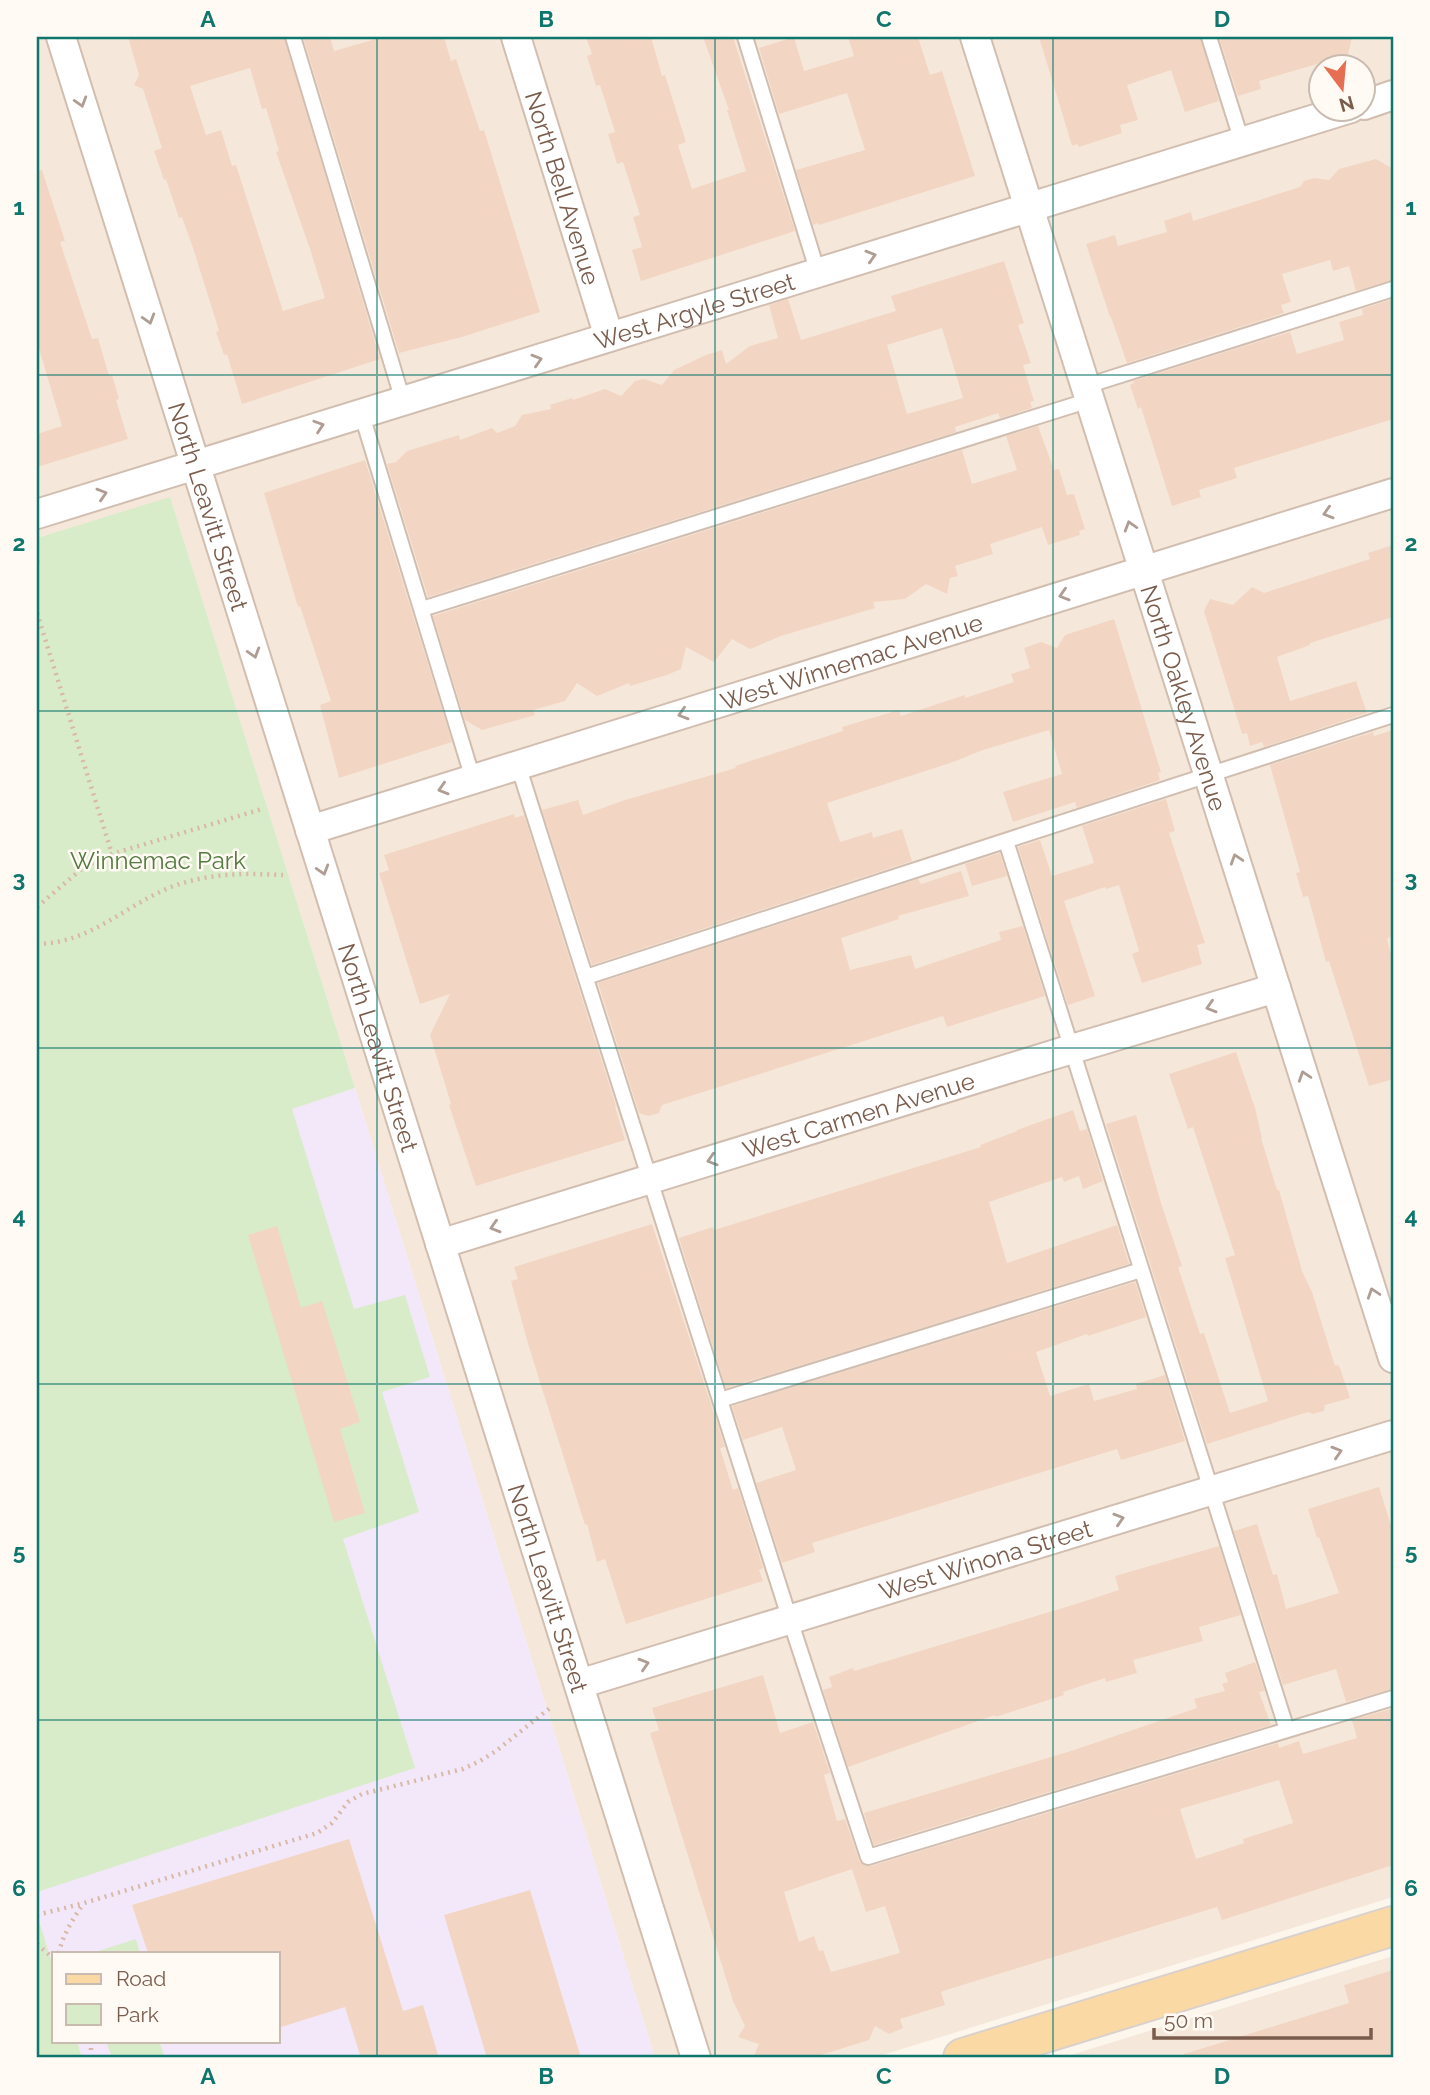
<svg xmlns="http://www.w3.org/2000/svg" width="1430" height="2095" viewBox="0 0 1430 2095" font-family="Raleway,sans-serif">
<rect width="100%" height="100%" fill="#fdf6ec"/>
<!-- residential -->
<path fill="#f5e8da" fill-rule="evenodd" d="M37,37H1393V1701L1361,1711L1393,1814V1897L873,2058H655L355,1088L170,498L37,538ZM1322,66H1364V108H1322Z
M1393,1956V2058H1061Z"/>
<!-- education -->
<path fill="#f3e8fa" d="M37,1024L218,1132L355,1088L655,2058H82L77,2041H278V1953H54V1969L37,1914Z"/>
<!-- green -->
<path fill="#d8ecc9" d="M170,497L355,1088L292,1109L354,1309L405,1295L430,1377L382,1392L419,1512L343,1539L415,1768L37,1892V538Z
M37,1914L54,1969V2041H77L82,2058H37Z
M136,1939L140,1953H92Z
M106,2041H159L165,2058H112Z"/>
<!-- building -->
<path fill="#f3d5c3" fill-rule="evenodd" d="M128,37H284L380,359L242,404L227,354L224,355L216,332L219,331L194,251L182,217L179,218L166,179L164,180L154,151L162,148L143,89L134,85L139,75ZM250,68L262,109L266,108L279,151L276,152L310,249L325,298L283,311L236,165L232,166L221,130L206,135L190,86Z
M303,37H330L334,51L383,37H444L451,61L456,59L480,131L484,130L540,312L462,337L399,353Z
M586,37H651L662,76L665,75L686,142L678,145L692,189L746,171L727,110H729L703,37H733L795,231L641,281L632,250L642,247L633,217L640,215L623,162L617,164L608,134L615,132L600,85L596,86L587,56L592,54Z
M794,37L804,71L854,56L848,37H918L930,75L942,71L975,176L819,225L818,223L813,225L796,170L865,150L847,93L779,114L759,48Z
M1039,37H1200L1219,101L1185,112L1171,70L1127,85L1138,120L1120,125L1122,133L1079,147L1077,144L1072,146Z
M1219,37H1352L1347,59L1335,64L1331,60L1259,81L1261,89L1238,96Z
M1376,159L1393,169V280L1356,291L1349,266L1333,271L1330,260L1282,274L1291,302L1281,305L1284,313L1127,363L1111,317H1110L1086,244L1115,235L1118,246L1167,232L1164,221L1191,212L1193,221L1300,187L1304,181L1314,178L1329,180L1339,169Z
M42,170L65,241L60,242L72,278L92,339L98,338L109,376L112,375L119,399L116,400L128,439L37,467V434L62,426L37,342V171Z
M1004,261L1024,323L1018,325L1031,363L1023,365L1034,401L1030,402L1032,408L1000,418L998,413L955,427L956,432L428,597L387,464L396,462L407,451L459,435L460,440L492,428L497,433L515,426L522,415L551,409L550,405L572,398L573,400L605,389L621,396L635,381L644,379L662,385L674,370L706,355L722,350L726,364L750,346L778,338L769,305L788,299L801,340L896,311L891,296ZM942,328L963,398L907,414L887,345Z
M1393,299V419L1234,468L1237,478L1199,490L1201,497L1172,506L1141,407L1138,409L1130,385L1134,383L1133,381L1290,332L1297,354L1344,340L1339,322L1363,315L1362,309Z
M1038,426L1054,470L1059,469L1067,495L1074,494L1085,529L1079,531L1080,535L1048,545L1042,527L990,544L993,554L955,566L958,576L950,578L947,594L926,584L905,599L873,602L875,608L781,636L750,649L732,639L714,662L686,647L681,669L667,675L630,686L629,683L597,696L577,683L565,701L533,710L535,715L482,730L465,720L433,616L962,450L972,484L1017,470L1006,436Z
M365,460L452,742L339,778L320,705L331,701L300,606L298,607L264,493Z
M1393,545V617L1310,643V645L1277,657L1290,701L1356,681L1367,713L1264,747L1262,742L1250,746L1247,733L1242,734L1204,611L1210,599L1233,605L1252,587L1264,593L1370,559L1368,553Z
M1114,619L1161,772L1158,773L1160,780L1077,808L1075,802L1013,822L1003,792L1062,774L1049,730L983,750L953,762L827,803L840,842L872,832L873,838L902,829L912,861L592,965L542,810L578,800L583,815L625,800L736,768L735,766L843,731L842,727L899,710L901,716L965,695V698L1014,682L1011,674L1030,668L1024,648L1041,642L1057,648L1065,635Z
M1393,730V935L1387,939L1393,962V1079L1369,1086L1329,961L1326,962L1308,896L1303,897L1296,873L1300,872L1270,765L1373,732L1374,736Z
M1166,799L1175,831L1169,833L1205,943L1197,945L1202,964L1142,983L1132,954L1139,951L1119,885L1106,889L1105,887L1064,901L1095,996L1068,1005L1018,847L1040,840L1052,876L1094,863L1082,826Z
M514,814L515,818L524,815L616,1106H615L625,1140L476,1186L449,1105L451,1104L430,1035L450,994L420,1004L379,873L389,870L384,855Z
M1000,853L1007,876L972,886L965,864Z
M961,871L969,896L898,916L899,919L841,938L850,970L911,955L915,969L1001,940L999,932L1023,926L1045,996L947,1027L943,1016L662,1105L659,1113L648,1116L639,1113L598,983L918,879L921,884Z
M1236,1052L1255,1108L1262,1138H1261L1277,1190H1279L1302,1271L1312,1292L1335,1366L1338,1365L1340,1368L1350,1398L1325,1405L1324,1411L1313,1414L1308,1412L1207,1444L1106,1124L1136,1115L1161,1203L1182,1266L1178,1267L1200,1334L1204,1333L1230,1413L1268,1401L1225,1258L1235,1255L1193,1127L1188,1129L1169,1074Z
M1073,1110L1080,1131L1087,1129L1103,1181L1083,1189L1079,1176L1064,1182L1062,1177L989,1202L1007,1263L1117,1225L1129,1264L726,1388L679,1238L713,1227L714,1230L981,1147L980,1145L1017,1131V1130Z
M652,1224L725,1447L720,1448L733,1490L738,1488L763,1568L759,1570L763,1581L626,1624L605,1559L597,1562L587,1524L585,1525L528,1344L511,1281L518,1279L514,1267Z
M277,1226L301,1308L322,1301L360,1422L340,1429L365,1513L334,1522L248,1235Z
M1135,1282L1146,1317L1088,1336L1087,1334L1036,1352L1050,1396L1089,1384L1094,1401L1137,1389L1136,1384L1165,1375L1185,1441L1121,1460L1117,1449L1039,1473L812,1543L815,1552L782,1563L756,1483L796,1470L782,1427L743,1440L732,1406Z
M1379,1487L1393,1532V1689L1346,1702L1336,1669L1283,1685L1234,1531L1257,1524L1273,1575L1277,1574L1286,1609L1339,1593L1319,1537L1317,1538L1308,1509Z
M1219,1546L1241,1615L1199,1627L1203,1641L1133,1660L1137,1673L1106,1682L1105,1678L1063,1692L1064,1695L995,1717V1715L848,1767L823,1690L832,1687L829,1677L853,1668L854,1671L1076,1604L1119,1590L1115,1576Z
M1255,1662L1265,1691L1259,1692L1271,1725L874,1845L864,1813L1074,1750L1197,1708L1194,1699L1225,1691L1222,1684L1228,1682L1225,1673Z
M763,1675L780,1733L813,1722L830,1773L824,1775L837,1821L845,1819L859,1860L865,1866H871L1278,1743L1279,1748L1299,1741L1303,1754L1357,1738L1352,1720L1393,1708V1865L1222,1920L1217,1907L946,1990L941,1992L945,2005L900,2019L903,2028L889,2034L875,2026L869,2040L811,2058H753L759,2044L738,2037L745,2026L733,2001L650,1733L659,1730L652,1708ZM1279,1780L1293,1823L1243,1839L1244,1843L1196,1859L1180,1809ZM852,1869L866,1912L885,1906L900,1953L831,1972L823,1950L819,1951L814,1936L799,1942L784,1892Z
M349,1839L403,2011L423,2005L439,2058H361L345,2007L278,2028V1953H148L132,1905Z
M530,1890L581,2058H487L444,1915Z
M1393,1970V2058H1184V2054L1349,2003L1344,1985Z"/>
<g fill="none" stroke-linecap="round" stroke-linejoin="round">
<!-- service casing -->
<g stroke="#d1beb0" stroke-width="18">
<path id="service" d="M293,37L403,401
M745,37L818,273
M1209,37L1242,142
M1086,386L1393,289
M361,412L473,779
M422,609L1090,400
M518,765L790,1620L868,1857L1393,1698
M1006,841L1287,1730
M586,977L1393,715
M720,1400L1141,1270"/>
</g>
<!-- minor casing -->
<g stroke="#d1beb0" stroke-width="32">
<g id="minor">
<path id="s1" d="M61,37L696,2058"/>
<path id="s2" d="M516,37L609,337"/>
<path id="s3" d="M975,37L1393,1358"/>
<path d="M1364,105L1393,95"/>
<path id="s4" d="M37,514L1351,108"/>
<path id="s5" d="M310,830L1393,493"/>
<path id="s6" d="M440,1244L1072,1049L1276,988"/>
<path id="s7" d="M579,1684L1393,1435"/>
</g>
</g>
<!-- primary casing -->
<g stroke="#dad1cd" stroke-width="42">
<path id="primary" d="M963,2058L1393,1926"/>
</g>
<!-- path -->
<path stroke="#d9b8a5" stroke-width="4.5" stroke-dasharray="2 5" stroke-linecap="butt" d="M37,561L42,558
M37,613L112,854
M37,907L85,866L112,854L262,809
M37,944C91,943 124,906 171,887C208,873 244,873 283,875
M37,1915L84,1903L317,1833L332,1823L348,1802L362,1794L463,1769L480,1761L496,1751L550,1708
M37,1944L54,1959
M59,1953C62,1936 73,1919 83,1904
M91,2041V2058"/>
<!-- service -->
<use href="#service" stroke="#fff" stroke-width="14"/>
<!-- minor -->
<use href="#minor" stroke="#fff" stroke-width="28"/>
<!-- primary -->
<use href="#primary" stroke="#fbd9a5" stroke-width="38"/>
</g>
<!-- one-way arrows -->
<defs><path id="oneway-chevron" d="M-2-3.5L2.5 0L-2 3.5" fill="none" stroke-width="1.6" stroke-linecap="round" stroke-linejoin="round" transform="scale(1.75)"/></defs>
<g stroke="#af9d94">
<use href="#oneway-chevron" transform="translate(81 102) rotate(73)"/>
<use href="#oneway-chevron" transform="translate(871 256) rotate(-17)"/>
<use href="#oneway-chevron" transform="translate(149 319) rotate(73)"/>
<use href="#oneway-chevron" transform="translate(537 360) rotate(-17)"/>
<use href="#oneway-chevron" transform="translate(319 426) rotate(-18)"/>
<use href="#oneway-chevron" transform="translate(102 494) rotate(-17)"/>
<use href="#oneway-chevron" transform="translate(1328 513) rotate(163)"/>
<use href="#oneway-chevron" transform="translate(1130 526) rotate(-107)"/>
<use href="#oneway-chevron" transform="translate(1064 595) rotate(163)"/>
<use href="#oneway-chevron" transform="translate(254 653) rotate(73)"/>
<use href="#oneway-chevron" transform="translate(683 714) rotate(163)"/>
<use href="#oneway-chevron" transform="translate(443 789) rotate(163)"/>
<use href="#oneway-chevron" transform="translate(1236 859) rotate(-108)"/>
<use href="#oneway-chevron" transform="translate(323 870) rotate(73)"/>
<use href="#oneway-chevron" transform="translate(1211 1007) rotate(163)"/>
<use href="#oneway-chevron" transform="translate(1304 1076) rotate(-108)"/>
<use href="#oneway-chevron" transform="translate(712 1160) rotate(163)"/>
<use href="#oneway-chevron" transform="translate(495 1227) rotate(163)"/>
<use href="#oneway-chevron" transform="translate(1373 1293) rotate(-108)"/>
<use href="#oneway-chevron" transform="translate(1337 1452) rotate(-17)"/>
<use href="#oneway-chevron" transform="translate(1119 1519) rotate(-17)"/>
<use href="#oneway-chevron" transform="translate(644 1664) rotate(-17)"/>
</g>
<!-- grid -->
<path fill="none" stroke="#0f766e" stroke-width="2" stroke-opacity="0.55" d="M377,37V2058M715,37V2058M1053,37V2058M37,375H1393M37,711H1393M37,1048H1393M37,1384H1393M37,1720H1393"/>
<g text-anchor="middle" dominant-baseline="central" stroke-width="5" stroke-linejoin="round" paint-order="stroke">
<!-- street labels -->
<g font-size="24" fill="#7a5c4d" stroke="#fffaf3">
<text stroke="none"><textPath href="#s2" startOffset="158">North Bell Avenue</textPath></text>
<text stroke="none"><textPath href="#s4" startOffset="688">West Argyle Street</textPath></text>
<text stroke="none"><textPath href="#s1" startOffset="492">North Leavitt Street</textPath></text>
<text stroke="none"><textPath href="#s5" startOffset="567">West Winnemac Avenue</textPath></text>
<text stroke="none"><textPath href="#s3" startOffset="693">North Oakley Avenue</textPath></text>
<text stroke="none"><textPath href="#s1" startOffset="1059">North Leavitt Street</textPath></text>
<text stroke="none"><textPath href="#s6" startOffset="438">West Carmen Avenue</textPath></text>
<text stroke="none"><textPath href="#s7" startOffset="425">West Winona Street</textPath></text>
<text stroke="none"><textPath href="#s1" startOffset="1626">North Leavitt Street</textPath></text>
</g>
<!-- park labels -->
<g font-size="24" fill="#537a41" stroke="#fffaf3">
<text x="158" y="860">Winnemac Park</text>
</g>
</g>
<!-- border -->
<rect width="1430" height="2095" fill="none" stroke="#fffaf3" stroke-width="77"/>
<!-- legend -->
<rect x="52" y="1952" width="228" height="91" fill="#fffaf3" stroke="#cabbb1" stroke-width="2"/>
<rect x="66" y="1974" width="35" height="10" fill="#fbd9a5" stroke="#cabbb1" stroke-width="2"/>
<text x="116" y="1986" font-size="21" fill="#7a5c4d">Road</text>
<rect x="66" y="2004" width="35" height="21" fill="#d8ecc9" stroke="#cabbb1" stroke-width="2"/>
<text x="116" y="2022" font-size="21" fill="#7a5c4d">Park</text>
<!-- north arrow -->
<g transform="translate(1342 88) rotate(164)"><circle r="33" fill="#fffaf3" stroke="#cabbb1" stroke-width="2"/>
<path d="M0-5L12 26L0 18L-12 26Z" fill="#e76f51"/>
<text y="-10" font-size="19" font-weight="bold" text-anchor="middle" fill="#7a5c4d">N</text>
</g>
<!-- scale -->
<path d="M1154 2028v10h217v-10" fill="none" stroke="#7a5c4d" stroke-width="3.5"/>
<text x="1164" y="2028" font-size="21" fill="#7a5c4d" stroke="#fffaf3" stroke-width="5" paint-order="stroke">50 m</text>
<rect x="38" y="38" width="1354" height="2018" fill="none" stroke="#0f766e" stroke-width="2.5"/>
<g font-size="23" text-anchor="middle" font-weight="bold" fill="#0f766e">
<text x="208" y="27">A</text>
<text x="546" y="27">B</text>
<text x="884" y="27">C</text>
<text x="1222" y="27">D</text>
<text x="19" y="215">1</text>
<text x="1411" y="215">1</text>
<text x="19" y="551">2</text>
<text x="1411" y="551">2</text>
<text x="19" y="887">3</text>
<text x="1411" y="887">3</text>
<text x="19" y="1224">4</text>
<text x="1411" y="1224">4</text>
<text x="19" y="1560">5</text>
<text x="1411" y="1560">5</text>
<text x="19" y="1896">6</text>
<text x="1411" y="1896">6</text>
<text x="208" y="2084">A</text>
<text x="546" y="2084">B</text>
<text x="884" y="2084">C</text>
<text x="1222" y="2084">D</text>
</g>
</svg>
